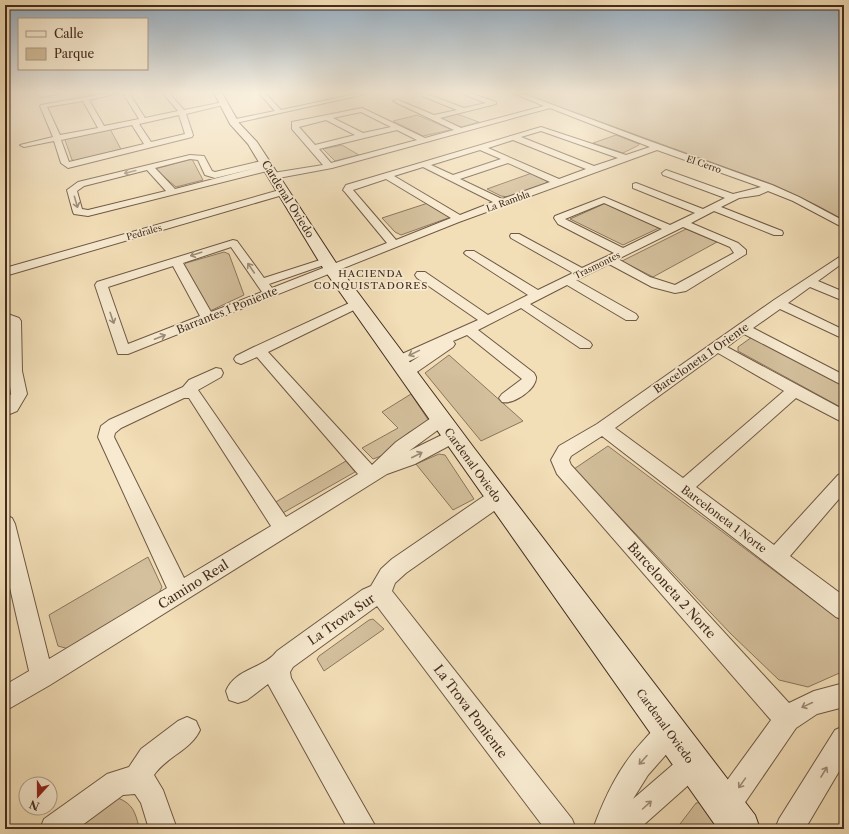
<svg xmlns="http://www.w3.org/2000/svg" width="849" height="834" viewBox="0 0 849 834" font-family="'Libre Caslon Text',serif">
<rect width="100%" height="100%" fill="#f2deb7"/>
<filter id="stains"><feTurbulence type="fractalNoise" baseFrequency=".005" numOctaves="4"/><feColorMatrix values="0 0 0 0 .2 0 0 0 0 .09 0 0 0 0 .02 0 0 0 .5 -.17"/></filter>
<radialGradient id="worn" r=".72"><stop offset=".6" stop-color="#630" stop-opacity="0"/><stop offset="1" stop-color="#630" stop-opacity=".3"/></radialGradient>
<!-- green -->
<path fill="#d4c09d" stroke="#8c765e" d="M521,93H844V220L816,205L774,185Z
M457,114L479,122L461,127L440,118Z
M417,115L450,129V130L423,136L393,121Z
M110,129L122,151L77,161L72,160L65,140L70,137Z
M616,135L639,144V145L623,153L593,143Z
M342,145L359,155L335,161L323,149Z
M192,159L203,180L176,187L155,169Z
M532,173L547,180L546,183L508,197L501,196L487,189Z
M428,203L451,217L401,235L395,232L382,218Z
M606,203L661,227L623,245L570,219Z
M686,229L717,242L653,277L622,261Z
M224,252L229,254L244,295L210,311L183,266L186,263Z
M752,337L844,386V409L738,351V347Z
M449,355L523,421L481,441L425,373Z
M411,394L429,421L408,433L381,456L373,459L362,448L398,428L382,412Z
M608,446L844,623V671L808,687L779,680L731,634L574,469Z
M439,454L445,455L474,499L453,510L416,464Z
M346,461L355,472L281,514L274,503Z
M148,557L162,587L158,595L69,649L58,646L49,615Z
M373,619L384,629L324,671L317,659L319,656L369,620Z
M118,798C133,804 135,812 139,827L136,829H71Z
M717,801L736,829L677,828L696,803Z"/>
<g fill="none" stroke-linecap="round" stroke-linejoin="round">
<!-- street casing -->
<g stroke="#6f5844" stroke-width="2">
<path id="street" d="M34,93H62L42,97Z
M108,93H119L89,100L104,126L139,119L123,93H129L145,118L178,111L163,93H169L184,110L224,102L227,104L186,114L193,135L192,137L68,168L61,163L54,141L24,147L20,145L53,137L40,106L41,105ZM83,101L98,128L60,135L47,107ZM179,115L185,134L151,142L139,124ZM132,125L144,144L69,162L61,140Z
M259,93H265L281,110L360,93H370L231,124V120L275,111Z
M424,93L464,108L486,103L463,94L462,93H470L496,102V104L440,118L461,128L544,106L513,93H521L644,139L772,185L799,197L844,221V228L793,201L768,191L759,195L739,198L721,207L782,231L783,233L782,235H774L714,211L691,223L738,243L746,250V254L686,291L675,293L652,287L609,264L576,280L636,314L638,317L636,320H626L567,285L530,304L590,342L592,345L590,348H580L521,308L478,330L534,373L536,377C537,389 513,405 502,402L499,398L502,394L522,379L467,335L453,341L455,344L453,347L411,376L406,377L401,376L399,372L401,368L420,356L403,364H393L391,361L393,358L478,320L417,278L415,275L417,272H425L488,315L528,295L466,255L464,253L466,251H474L538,290L573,273L511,238L510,236L511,234H519L582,268L614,253L558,224L554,218L555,216L604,197L670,225L695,213L633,188V184L636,183L703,209L725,198L663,175L662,173L666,170L733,194L761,187L657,150L459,222L128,354H118L95,285L97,282L233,240L237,241L264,278L320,260L326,263L324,265L269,284L272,288L387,243L345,192L343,190L346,185L541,127L626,155L650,147L550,108L332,168L273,179L269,176L273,173L323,165L292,129V122L362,108L425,138L454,130L393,101L398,100L434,115L457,110L422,96V94ZM361,112L391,127L363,133L333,118ZM326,120L355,135L315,145L299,127ZM397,130L417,140L331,163L319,149ZM541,131L618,158L594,166L521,137ZM513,140L586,169L559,179L488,148ZM480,150L501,159L453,175L431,165ZM508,163L550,182L502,199L460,179ZM423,167L493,202L460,215L394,176ZM386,179L451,218L396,240L353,190ZM604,203L662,229L623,248L565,219ZM683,227L730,247L734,253L675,285L650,277L618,259ZM231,247L262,292L211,312L183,263ZM173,266L200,316L128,344L108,287Z
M190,155L204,156L212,171L215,172L265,160L269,163L268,165L215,178L205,175L198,160L190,159L155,168L175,189L268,165L272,168L271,170L88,216L74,214L73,212L67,190L78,182ZM147,170L166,191L88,210L82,209L77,191L84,186Z
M283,189L286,190V194L5,276V268Z
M844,254V262L818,281L844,292V301L810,287L788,303L844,330V339L780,309L753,328L844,375V386L744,334L727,347L844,410V423L796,398L696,487L774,545L838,475L844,473V493L790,556L844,596V620L836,617L602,436L571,456L569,460L571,465L789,703L814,691L844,683V707L817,714L796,728L735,817L725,821L715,817L711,807L715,797L771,720L557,474L551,460L559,446L597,424L774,300ZM718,353L784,391L683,478L615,428Z
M356,300L360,301L362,304L360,307L268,352L372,465L396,442L434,416L440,414L446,416L448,420L446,424L409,451L452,430L458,431L460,436L458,441L415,464L387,474L50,685L5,711V685L29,671L5,566V515L12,518L15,524L49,659L167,588L98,437L101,426L109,420L183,387L189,380L216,368L221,369L223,373L221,377L198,390L286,517L358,474L257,357L241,364L236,362L234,359L236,356L254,347ZM184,398H189L271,526L184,578L114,437L115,433L121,428Z
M5,313L19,318L21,321L22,371L27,394L17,411L5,416V403L11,394L8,371L7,323L5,322Z
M497,490L504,492L506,498L504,504L406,573L395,583L392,591L572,819L576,829H545L377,606L293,667L290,672L291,678L377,829H348L268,684L247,700L238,703L229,700L226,691C235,668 264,669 277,651L362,590L371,586L381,569L392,559L490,492Z
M187,717L196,721L200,730C191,750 166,757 154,775L163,790L177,829H149L141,803L135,794L123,795L77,829H40L44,819L107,774L129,767L141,749L178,721Z
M669,719L678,723L682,732L678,741L648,775L633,799L684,755L693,751L702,755L706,764L702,773L639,829H593C605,796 619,767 643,741C651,732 658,724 669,719Z
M844,726V763L805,829H775L779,819L835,730Z"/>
</g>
<!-- secondary casing -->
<g stroke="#432c1e" stroke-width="2">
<path id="secondary" d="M214,93H222L239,123L257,142L338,266L474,448L755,815L760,829H718L323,268L248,144L230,124Z"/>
</g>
<!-- street -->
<use href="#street" fill="#f7ead0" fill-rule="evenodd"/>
<!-- secondary -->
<use href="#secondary" fill="#f7ead0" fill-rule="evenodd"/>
</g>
<!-- one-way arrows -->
<defs><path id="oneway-shaft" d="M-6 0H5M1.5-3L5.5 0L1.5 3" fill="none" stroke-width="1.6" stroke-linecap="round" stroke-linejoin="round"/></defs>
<g stroke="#9d8b77">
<use href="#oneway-shaft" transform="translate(130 172) rotate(166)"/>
<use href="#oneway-shaft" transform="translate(76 202) rotate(74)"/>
<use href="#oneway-shaft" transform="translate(196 254) rotate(162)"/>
<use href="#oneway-shaft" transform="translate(251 268) rotate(-124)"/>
<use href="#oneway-shaft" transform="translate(112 318) rotate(71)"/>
<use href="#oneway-shaft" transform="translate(160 337) rotate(-21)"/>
<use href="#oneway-shaft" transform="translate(414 353) rotate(154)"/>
<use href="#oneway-shaft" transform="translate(417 455) rotate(-27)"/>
<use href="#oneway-shaft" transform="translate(807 705) rotate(155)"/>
<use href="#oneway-shaft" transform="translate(643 760) rotate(132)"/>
<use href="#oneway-shaft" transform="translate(824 772) rotate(-59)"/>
<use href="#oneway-shaft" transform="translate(742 783) rotate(125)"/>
<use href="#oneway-shaft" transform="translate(647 805) rotate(-42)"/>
</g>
<!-- sky -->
<linearGradient id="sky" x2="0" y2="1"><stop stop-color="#94acc0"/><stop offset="0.44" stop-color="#f9f0df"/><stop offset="1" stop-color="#f9f0df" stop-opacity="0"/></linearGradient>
<rect width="849" height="209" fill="url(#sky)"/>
<g text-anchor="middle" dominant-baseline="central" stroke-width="3.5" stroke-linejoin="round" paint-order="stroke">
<!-- far-street labels -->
<g font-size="9" fill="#432c1e" stroke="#f7ead0">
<text transform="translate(704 164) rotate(19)">El Cerro</text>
<text transform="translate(508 201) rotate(-20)">La Rambla</text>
<text transform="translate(144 232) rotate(-16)">Pedrales</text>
<text transform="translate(597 265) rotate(-26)">Trasmontes</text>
</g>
<!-- far-neighbourhood labels -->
<g font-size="10" letter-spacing="1" fill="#432c1e" stroke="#f7ead0">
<text x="371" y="273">HACIENDA<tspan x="371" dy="12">CONQUISTADORES</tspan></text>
</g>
<!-- street labels -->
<g font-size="11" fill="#432c1e" stroke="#f7ead0">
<text transform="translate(288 199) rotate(58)">Cardenal Oviedo</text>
<text transform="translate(227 310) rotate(-22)">Barrantes 1 Poniente</text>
<text transform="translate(701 358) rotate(-35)">Barceloneta 1 Oriente</text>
<text transform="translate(473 465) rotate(54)">Cardenal Oviedo</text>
<text transform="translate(724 519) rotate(37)">Barceloneta 1 Norte</text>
<text transform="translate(665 726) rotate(54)">Cardenal Oviedo</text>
</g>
<!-- near-street labels -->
<g font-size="13" fill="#432c1e" stroke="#f7ead0">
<text transform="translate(193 584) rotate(-32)">Camino Real</text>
<text transform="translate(672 590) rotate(48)">Barceloneta 2 Norte</text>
<text transform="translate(341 619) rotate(-35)">La Trova Sur</text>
<text transform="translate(471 711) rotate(53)">La Trova Poniente</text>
</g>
</g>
<!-- margin -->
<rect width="849" height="834" fill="none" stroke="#f2deb7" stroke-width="20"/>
<rect x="6" y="6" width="837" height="822" fill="none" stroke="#432c1e" stroke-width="2"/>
<rect x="10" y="10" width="829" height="814" fill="none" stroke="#432c1e"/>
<!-- legend -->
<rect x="18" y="18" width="130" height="52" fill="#f7ead0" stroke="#af9e89"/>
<rect x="26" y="31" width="20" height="6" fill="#f7ead0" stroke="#af9e89"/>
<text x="54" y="38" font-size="12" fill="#432c1e">Calle</text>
<rect x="26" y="48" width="20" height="12" fill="#d4c09d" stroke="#af9e89"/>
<text x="54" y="58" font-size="12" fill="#432c1e">Parque</text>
<!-- north arrow -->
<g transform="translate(38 796) rotate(201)"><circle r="19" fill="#f7ead0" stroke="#af9e89"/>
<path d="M0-3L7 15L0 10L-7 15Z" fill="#8f2418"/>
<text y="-6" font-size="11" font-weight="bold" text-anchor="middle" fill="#432c1e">N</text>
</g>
<rect width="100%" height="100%" filter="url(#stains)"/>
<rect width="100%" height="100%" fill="url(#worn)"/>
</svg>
